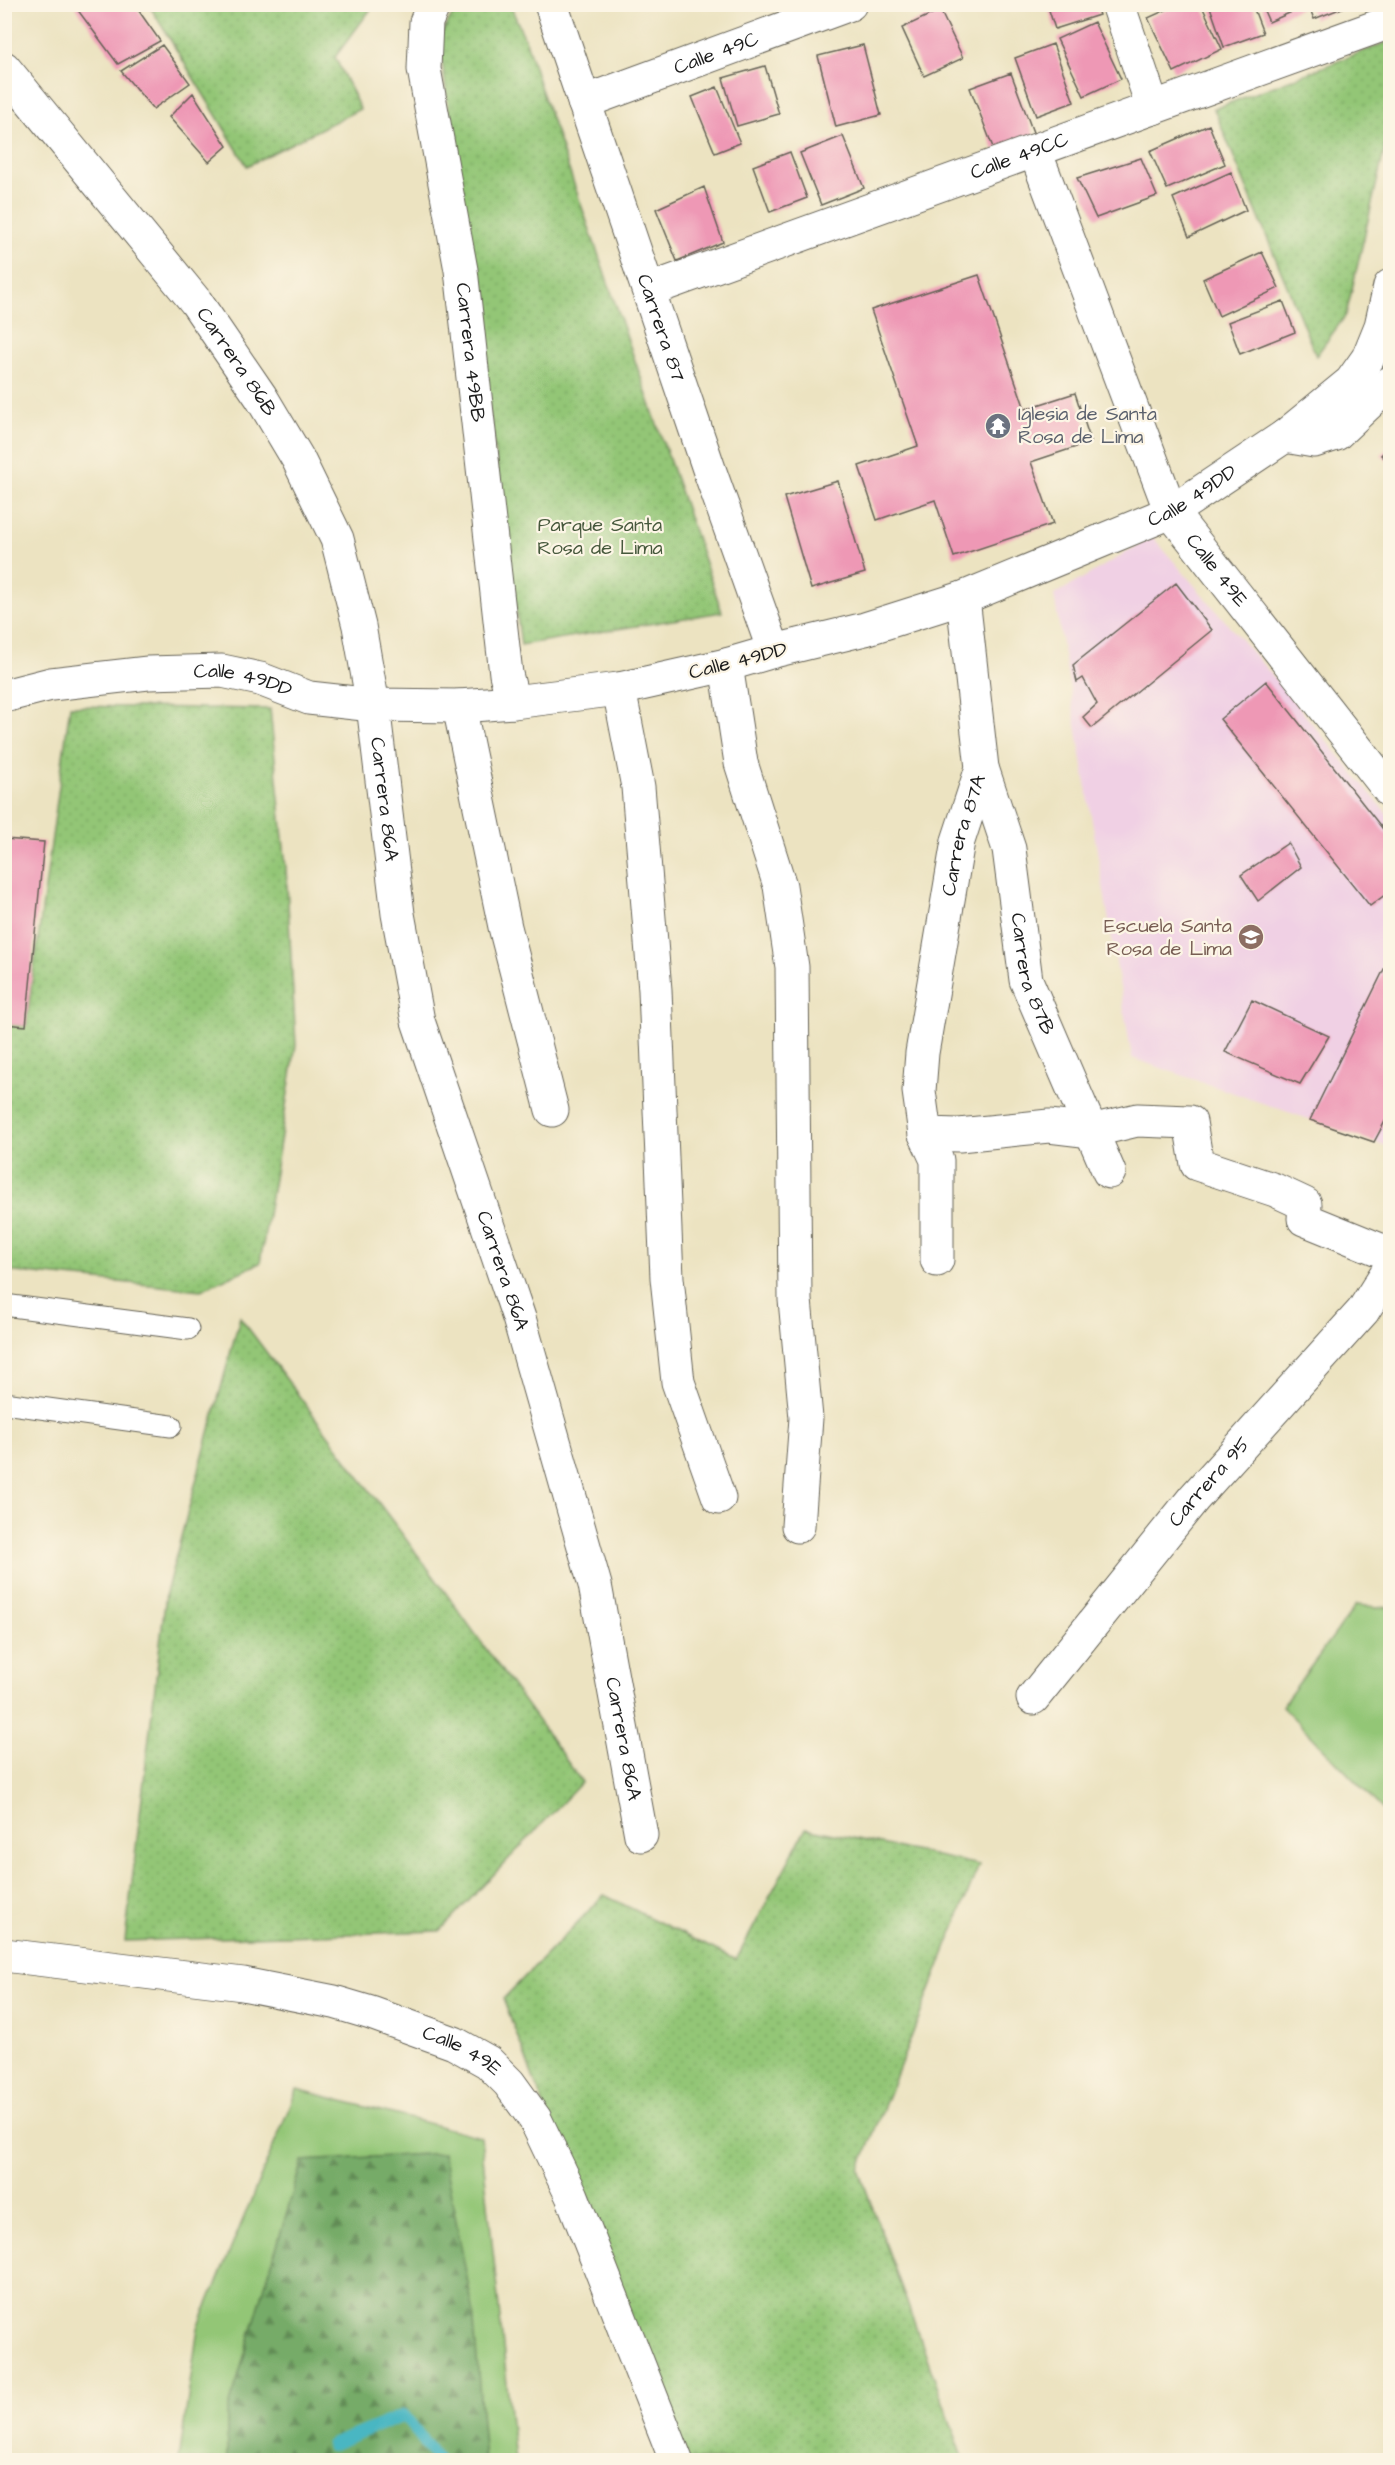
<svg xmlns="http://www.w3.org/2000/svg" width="1395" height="2465" viewBox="0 0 1395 2465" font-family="'Architects Daughter',sans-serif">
<defs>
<pattern id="forest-firs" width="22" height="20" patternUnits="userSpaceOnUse" patternTransform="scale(1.5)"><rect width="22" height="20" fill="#76ab67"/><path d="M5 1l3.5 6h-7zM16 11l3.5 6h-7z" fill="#608a54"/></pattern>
<pattern id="park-dots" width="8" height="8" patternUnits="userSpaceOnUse" patternTransform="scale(1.5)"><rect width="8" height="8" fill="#93c676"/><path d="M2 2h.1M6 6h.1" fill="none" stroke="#7eaa66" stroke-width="1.8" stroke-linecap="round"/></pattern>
</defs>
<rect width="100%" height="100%" fill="#fcf5e5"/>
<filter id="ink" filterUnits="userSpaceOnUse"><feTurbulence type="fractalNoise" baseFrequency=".0167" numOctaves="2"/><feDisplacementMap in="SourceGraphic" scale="12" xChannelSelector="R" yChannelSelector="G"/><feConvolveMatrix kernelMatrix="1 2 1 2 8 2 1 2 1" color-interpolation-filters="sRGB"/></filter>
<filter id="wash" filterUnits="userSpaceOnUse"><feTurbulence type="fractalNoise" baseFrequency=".008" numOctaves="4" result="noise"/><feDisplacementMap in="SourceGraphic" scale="24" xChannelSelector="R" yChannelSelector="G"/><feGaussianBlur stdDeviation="1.35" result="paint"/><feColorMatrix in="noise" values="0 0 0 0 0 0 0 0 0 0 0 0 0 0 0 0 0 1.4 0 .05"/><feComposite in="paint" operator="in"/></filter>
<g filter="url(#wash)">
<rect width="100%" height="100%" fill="#ece3c1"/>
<!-- built -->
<path fill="#f0d0e4" d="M1151,535L1271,674L1390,817V1147L1132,1058L1054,595L1146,541Z"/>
<!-- grass -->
<path fill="#93c676" stroke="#587149" stroke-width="1.5" d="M1356,1605L1390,1608V1817L1282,1706Z
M297,2089L481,2137L515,2460H179L198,2328Z"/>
<!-- forest -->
<path fill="url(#forest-firs)" stroke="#496442" stroke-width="1.5" d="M443,2153L473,2309L485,2460H227V2414L302,2161Z"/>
<!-- park -->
<path fill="url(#park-dots)" stroke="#587149" stroke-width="1.5" d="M464,4H505L511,7L527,44L539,83L722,612L521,645L439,38L457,7Z
M149,5H374L335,57L360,109L247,166Z
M1390,41V126L1346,315L1316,356L1214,109Z
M70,706L270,709L286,868L296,1045L260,1263L201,1290L5,1271L4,1024L26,1026Z
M240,1317L435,1578L582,1782L440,1931L125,1941L166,1593Z
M806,1828L979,1865L859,2170L964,2460H680L503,1999L604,1895L736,1960Z"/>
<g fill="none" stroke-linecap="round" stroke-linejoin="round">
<!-- stream -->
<path stroke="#48b6c2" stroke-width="12" d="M331,2445L404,2415L438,2460"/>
</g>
<g id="blocks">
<!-- building -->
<path fill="#ee98b5" d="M134,4L160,41L118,64L74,5Z
M1047,4H1095L1099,15L1055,29Z
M1179,4H1201L1222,49L1174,72L1148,18Z
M1209,4H1252L1263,33L1224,47Z
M1261,4H1302L1303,7L1269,22Z
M1308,4H1349L1350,5L1314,19Z
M940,10L963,58L924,76L902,28Z
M1094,22L1121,79L1084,96L1057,39Z
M1053,44L1074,102L1036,116L1015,58Z
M162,45L190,83L153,109L121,71Z
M863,45L881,115L836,127L818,56Z
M765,66L779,114L737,126L723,78Z
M1011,73L1034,135L994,150L970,88Z
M717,87L740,143L715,153L692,97Z
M193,93L227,146L209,162L169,117Z
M1209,125L1225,164L1167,189L1150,151Z
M843,136L864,188L821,205L800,153Z
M790,152L807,198L770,212L753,166Z
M1141,158L1157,196L1096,218L1077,178Z
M1231,172L1246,210L1189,237L1173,198Z
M704,187L723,242L677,261L656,209Z
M1262,252L1279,288L1219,316L1203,279Z
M979,275L1025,409L1075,393L1091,442L1031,462L1053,524L954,557L935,500L877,520L859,466L918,446L871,310Z
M1283,301L1295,332L1240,354L1228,322Z
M1390,446V463L1381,455Z
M838,481L865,573L811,589L784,497Z
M1176,583L1212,630L1092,728L1083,717L1097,704L1083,678L1077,682L1073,665Z
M1266,681L1390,838V891L1370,906L1220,719Z
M4,839L44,842L26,1026L4,1024Z
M1288,843L1301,867L1258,901L1241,875Z
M1390,957V1112L1374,1142L1310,1120Z
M1252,1000L1329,1036L1300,1084L1225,1052Z"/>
</g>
</g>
<g filter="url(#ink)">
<use href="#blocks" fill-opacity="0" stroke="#656256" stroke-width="1.5"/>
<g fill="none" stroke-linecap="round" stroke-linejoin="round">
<!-- lane casing -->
<g stroke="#656256" stroke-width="23">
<path id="lane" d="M4,1305L188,1329
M4,1403L171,1426"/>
</g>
<!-- street casing -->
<g stroke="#656256" stroke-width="35">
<g id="street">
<path id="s1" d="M434,4L426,22L424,69L461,270L506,674L513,702"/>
<path d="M1118,4L1153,108"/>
<path id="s2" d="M4,68L196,302L261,397L298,459L337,539L359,626L373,705L398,914L418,1021L519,1318L595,1585L641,1835"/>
<path id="s3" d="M584,102L850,4"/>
<path id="s4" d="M1035,151L1171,512L1390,791"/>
<path id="s5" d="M649,290L1390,22"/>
<path d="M1285,436L1314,441L1336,434L1390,383"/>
<path d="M726,665L741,763L780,886L792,967L795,1300L806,1418L798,1526"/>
<path d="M619,689L638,787L655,990L667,1278L678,1382L719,1498"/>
<path id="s6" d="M4,696L51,684L148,673L222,671L260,679L309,698L373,705L459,706L513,702L619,689L726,665L774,651"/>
<path d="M459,706L505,927L552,1110"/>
<path id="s7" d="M982,768L1009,849L1026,980L1109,1172"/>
<path d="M925,1134L959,1135L1049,1126L1091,1131L1137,1120L1190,1122L1197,1164L1275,1190L1305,1204L1304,1219L1390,1254"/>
<path id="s8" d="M937,1260V1160L925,1134L919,1091L922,1053L958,841L982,768L963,598"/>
<path id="s9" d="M1033,1698L1194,1498L1363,1311L1390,1268"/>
<path id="s10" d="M4,1955L243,1984L334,2002L371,2013L454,2043L488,2062L509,2083L535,2119L572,2196L676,2460"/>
</g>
</g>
<!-- secondary casing -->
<g stroke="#656256" stroke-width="35">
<g id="secondary">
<path id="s11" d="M551,4L709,469L774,651L865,629L963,598L1171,512L1285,436L1351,382L1368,358L1381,326L1390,286"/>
</g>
</g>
<!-- lane -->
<use href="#lane" stroke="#fff" stroke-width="21"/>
<!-- street -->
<use href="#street" stroke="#fff" stroke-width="33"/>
<!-- secondary -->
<use href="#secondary" stroke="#fff" stroke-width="33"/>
</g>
</g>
<!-- icons -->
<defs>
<g id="temple-disc" transform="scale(1.35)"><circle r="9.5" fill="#6b7280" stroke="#fcf5e5"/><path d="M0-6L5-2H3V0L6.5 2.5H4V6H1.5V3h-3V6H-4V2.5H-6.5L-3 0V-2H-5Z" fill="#fff"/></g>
<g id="school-disc" transform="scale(1.35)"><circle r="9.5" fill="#8d6e63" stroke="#fcf5e5"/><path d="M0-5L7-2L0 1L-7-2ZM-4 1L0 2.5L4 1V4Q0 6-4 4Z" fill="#fff"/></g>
</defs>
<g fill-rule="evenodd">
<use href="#temple-disc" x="998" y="426"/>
<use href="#school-disc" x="1251" y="937"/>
</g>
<g text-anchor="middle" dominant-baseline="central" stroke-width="4.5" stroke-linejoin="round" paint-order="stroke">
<!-- street labels -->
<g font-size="20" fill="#1c1c1c" stroke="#fcf5e5">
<text stroke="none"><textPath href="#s3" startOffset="141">Calle 49C</textPath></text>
<text stroke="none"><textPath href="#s5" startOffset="394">Calle 49CC</textPath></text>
<text stroke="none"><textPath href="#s11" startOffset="342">Carrera 87</textPath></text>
<text stroke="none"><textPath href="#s1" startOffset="354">Carrera 49BB</textPath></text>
<text stroke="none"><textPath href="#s2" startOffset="375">Carrera 86B</textPath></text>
<text stroke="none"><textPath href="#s11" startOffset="1132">Calle 49DD</textPath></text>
<text stroke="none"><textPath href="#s4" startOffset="460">Calle 49E</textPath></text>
<text transform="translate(738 661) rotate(-14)">Calle 49DD</text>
<text stroke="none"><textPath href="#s6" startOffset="242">Calle 49DD</textPath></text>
<text stroke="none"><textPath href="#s2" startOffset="844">Carrera 86A</textPath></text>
<text stroke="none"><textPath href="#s8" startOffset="432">Carrera 87A</textPath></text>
<text stroke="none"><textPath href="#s7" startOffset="213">Carrera 87B</textPath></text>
<text stroke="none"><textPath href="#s2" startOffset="1332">Carrera 86A</textPath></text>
<text stroke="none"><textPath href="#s9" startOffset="279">Carrera 95</textPath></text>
<text stroke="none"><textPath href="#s2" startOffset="1816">Carrera 86A</textPath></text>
<text stroke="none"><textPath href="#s10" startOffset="471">Calle 49E</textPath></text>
</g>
<!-- worship labels -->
<g font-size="20" fill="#5b616d" stroke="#fcf5e5" text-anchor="start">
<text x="1018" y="414">Iglesia de Santa<tspan x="1018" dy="23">Rosa de Lima</tspan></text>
</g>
<!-- park labels -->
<g font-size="20" fill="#46583c" stroke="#fcf5e5">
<text x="600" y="525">Parque Santa<tspan x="600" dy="23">Rosa de Lima</tspan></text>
</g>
<!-- education labels -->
<g font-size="20" fill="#785e54" stroke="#fcf5e5" text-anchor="end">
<text x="1232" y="926">Escuela Santa<tspan x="1232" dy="23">Rosa de Lima</tspan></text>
</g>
</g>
<!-- margin -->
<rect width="1395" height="2465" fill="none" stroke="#fcf5e5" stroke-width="24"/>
</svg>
